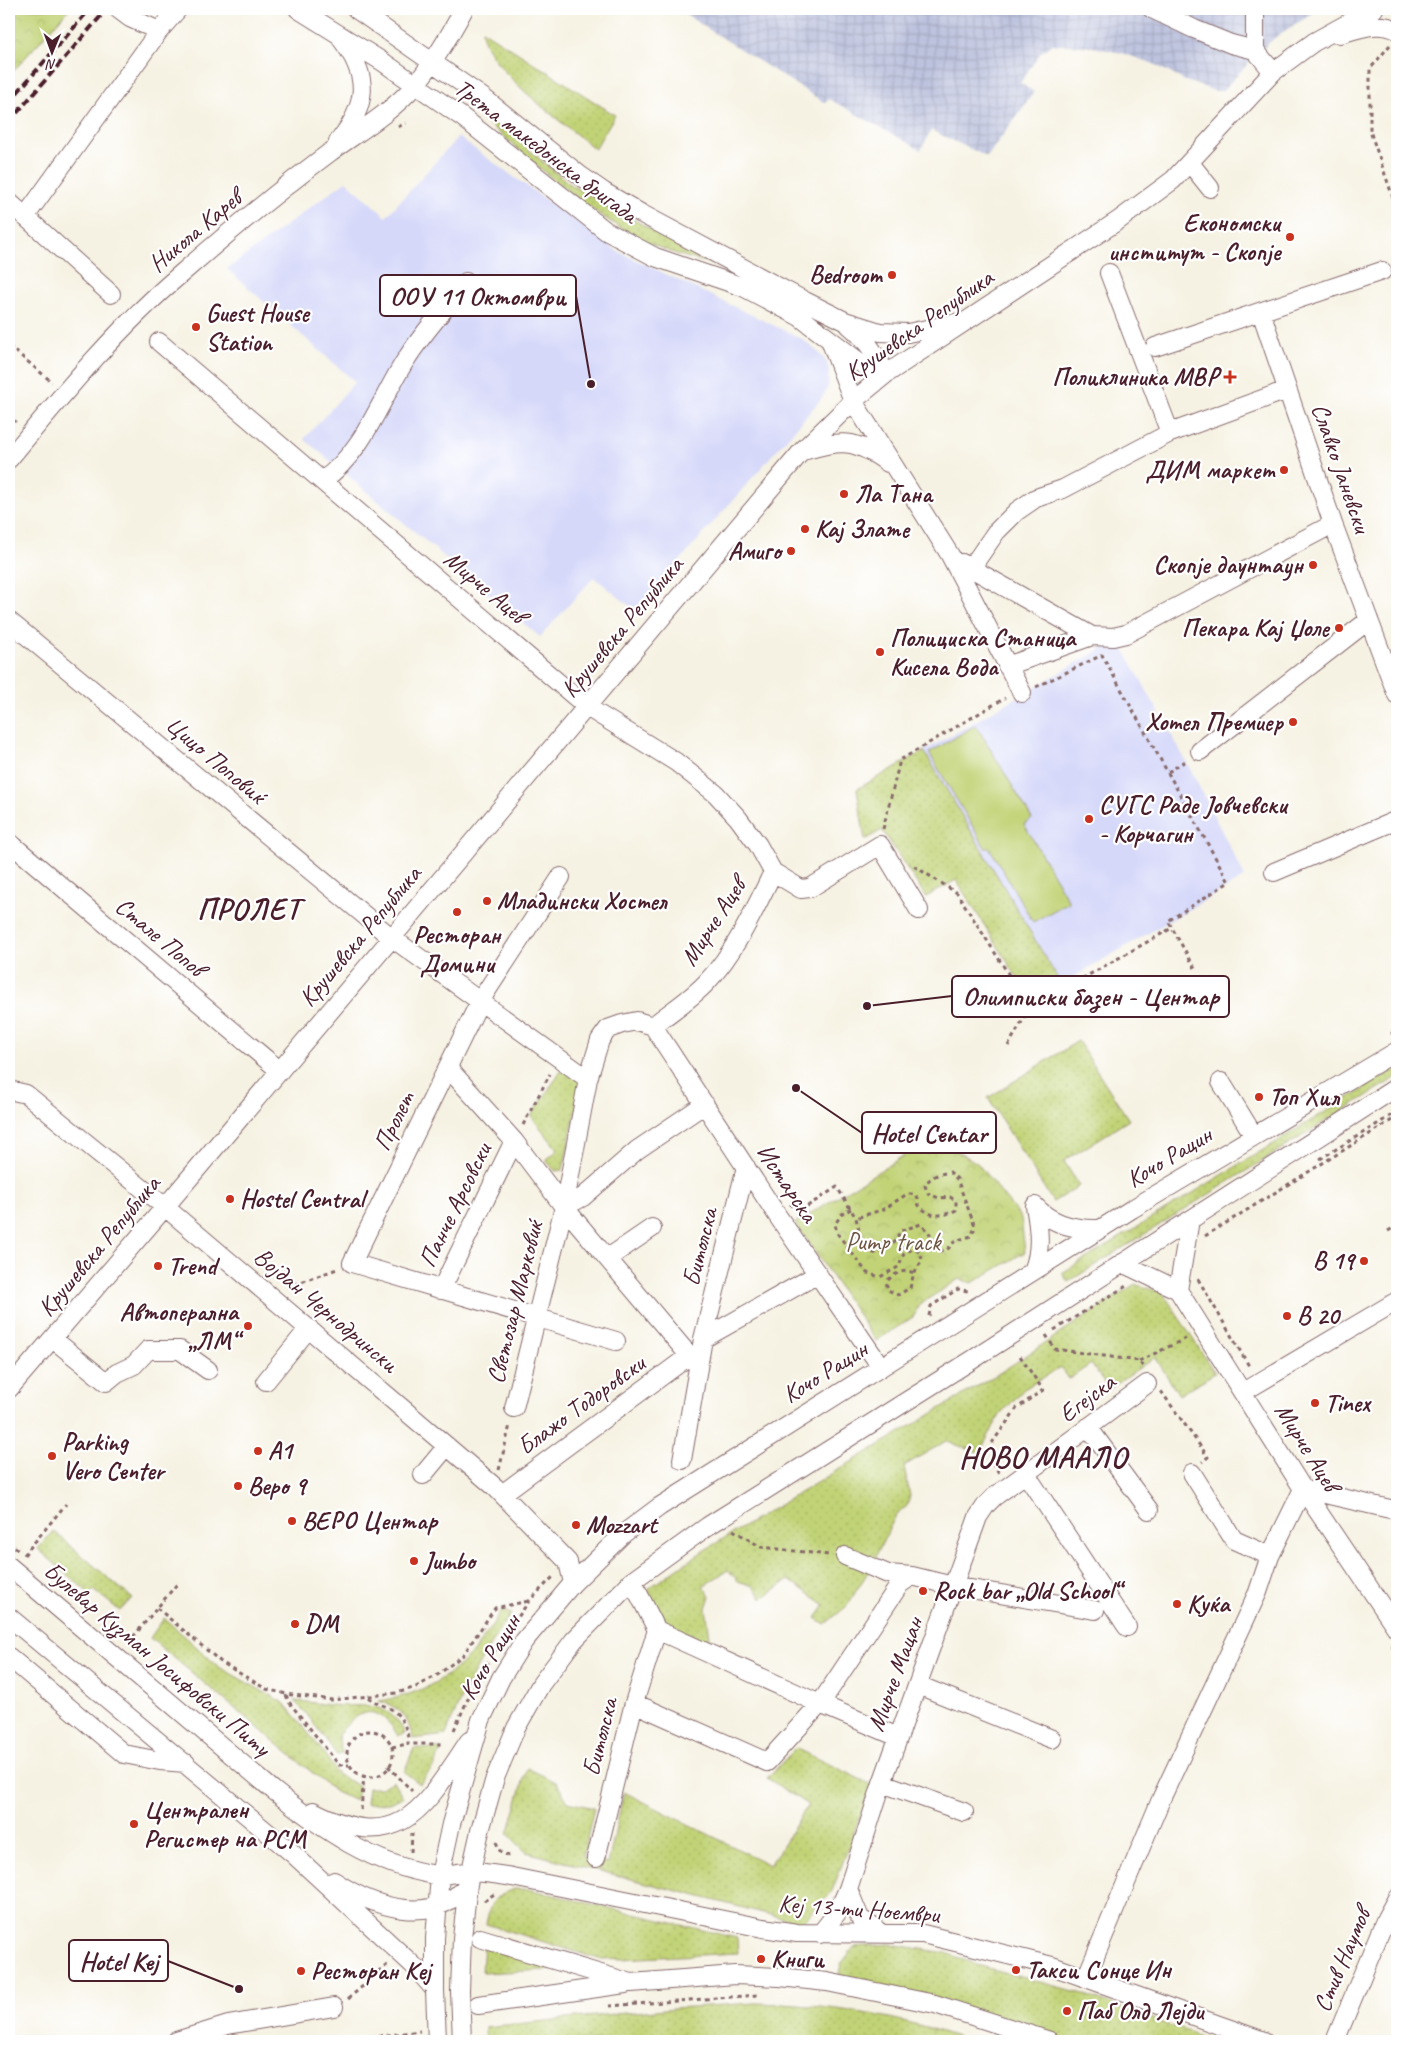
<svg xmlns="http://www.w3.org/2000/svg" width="1406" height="2050" viewBox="0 0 1406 2050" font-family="Caveat,sans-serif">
<defs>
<pattern id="industrial-grid" width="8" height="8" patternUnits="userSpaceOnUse" patternTransform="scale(1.25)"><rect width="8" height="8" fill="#bdc3de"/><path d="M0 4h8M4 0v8" fill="none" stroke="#a4a7bf"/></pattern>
<pattern id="grass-dots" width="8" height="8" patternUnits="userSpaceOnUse" patternTransform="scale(1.25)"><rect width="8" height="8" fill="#c1d376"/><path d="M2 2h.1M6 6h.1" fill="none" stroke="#a7b566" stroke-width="1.8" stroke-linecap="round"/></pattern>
<pattern id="park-crowns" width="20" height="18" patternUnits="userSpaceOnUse" patternTransform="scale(1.25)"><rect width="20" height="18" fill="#c1d376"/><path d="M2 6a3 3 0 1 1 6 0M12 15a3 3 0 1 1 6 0" fill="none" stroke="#a7b566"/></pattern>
</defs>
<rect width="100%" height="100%" fill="#fff"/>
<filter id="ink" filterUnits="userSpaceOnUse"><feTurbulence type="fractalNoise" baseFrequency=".02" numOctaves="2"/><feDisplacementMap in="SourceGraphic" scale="10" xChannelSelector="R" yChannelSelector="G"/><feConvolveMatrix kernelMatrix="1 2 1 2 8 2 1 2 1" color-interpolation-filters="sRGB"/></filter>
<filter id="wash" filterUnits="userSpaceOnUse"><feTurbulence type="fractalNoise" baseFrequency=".0096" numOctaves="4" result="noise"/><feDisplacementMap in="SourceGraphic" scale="20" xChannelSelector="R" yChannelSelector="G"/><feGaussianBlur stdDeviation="1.12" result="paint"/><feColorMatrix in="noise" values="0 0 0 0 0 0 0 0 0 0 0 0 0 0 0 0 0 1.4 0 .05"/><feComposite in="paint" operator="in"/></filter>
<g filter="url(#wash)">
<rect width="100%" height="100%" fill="#f6f2e3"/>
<!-- built -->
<path fill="#d5d8f9" d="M458,137L617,251L802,339L819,353L826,361L829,369L828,387L822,398L636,611L594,577L540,637L304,439L355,382L227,269L346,181L386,217Z
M1118,639L1186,761L1245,877L1061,984L924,751Z"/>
<!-- industrial -->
<path fill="url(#industrial-grid)" d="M677,9H1320L1278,35L1262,49L1222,91H1215L1183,80L1154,64L1122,53L1088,46L1052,44L1041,52L1020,83L1034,92L987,157L931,130L921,150L829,99L825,103Z"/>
<!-- grass -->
<path fill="url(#grass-dots)" stroke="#867950" d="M482,30L615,115L595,149C566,125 483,67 482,30Z
M479,108L571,185L712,263C616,246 547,172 475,112Z
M924,751L1061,984L1032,1001L956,880L926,897L882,830L865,840L857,789Z
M1078,1041L1129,1120L1064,1161L1079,1186L1053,1202L988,1098Z
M563,1068L582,1081L563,1170L555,1171L546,1160L558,1150L531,1116Z
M1397,1068V1077L1068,1282L1062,1273Z
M1135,1284L1163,1293L1215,1373L1179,1395L1155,1357L1109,1389L1091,1364L1069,1379L1061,1367L1024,1389L1000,1415L979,1453L946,1441L904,1466L910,1496L907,1506L896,1515L868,1572L847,1606L825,1624L816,1618L825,1605L789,1580L762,1598L753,1586L738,1581L728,1570L703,1586L710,1596L706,1608L711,1644L662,1621L647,1600L649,1588L703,1551L1001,1372Z
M53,1531L132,1598L120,1611L94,1590L90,1594L38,1549Z
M502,1610L511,1614C484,1651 462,1692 446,1735L413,1739C407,1716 403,1709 379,1701C414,1696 446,1681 470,1655C482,1642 492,1625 502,1610Z
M164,1618L219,1667L284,1703L321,1749L338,1775L359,1786L355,1801L336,1792L298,1761L150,1638Z
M294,1701C306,1701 318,1704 330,1705C363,1708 386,1697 405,1733L398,1736C379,1703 359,1707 338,1735L342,1754L337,1755L306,1713Z
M414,1748L442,1749L434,1766L420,1784L404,1772Z
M796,1748L872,1785L832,1891L802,1923L526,1852L508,1834L527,1768L556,1782L568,1802L594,1808L583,1857L608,1864L624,1792L770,1865L808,1805L767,1778Z
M393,1781L403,1797L389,1803L366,1804L368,1788H381Z
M514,1889H528L737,1938L738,1953L602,1960L486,1924C491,1900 492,1899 514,1889Z
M484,1943L570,1969L482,1973Z
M890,1944L946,1953L977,1965L1077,1992L1186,2031L1209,2041H1034L837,1983L841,1964L854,1947Z
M755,2003C807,2004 860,2010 911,2023C931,2028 950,2035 969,2041H485V2027L675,2008Z"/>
<!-- park -->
<path fill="url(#park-crowns)" stroke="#867950" d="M9,9H69L9,76Z
M934,1137L977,1163L1021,1218L1025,1252L972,1283L959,1279L919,1305L913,1317L876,1341L795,1223Z"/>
<!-- garden -->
<path fill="#c1d376" stroke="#867950" d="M976,725L1032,819L1024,824L1069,902L1033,922L989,847L986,849L929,753Z"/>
</g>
<g filter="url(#ink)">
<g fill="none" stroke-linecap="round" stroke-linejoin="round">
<!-- minor casing -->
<g stroke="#86696b" stroke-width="20">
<path id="minor" d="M118,9L130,18L159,31
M298,9L383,62L462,117L606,231L655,257L743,287L800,317L862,364L870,369L886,374
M356,9L485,99L581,176L604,192L642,214L805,301L845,321L880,332L908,333L955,323
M1152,9L1194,29L1231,44L1255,50L1273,72
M1340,34C1360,28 1378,21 1397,30
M1255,50V9
M338,142C368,105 370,77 342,40
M1190,163L1210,188
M9,202L111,294
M25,217L159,31L178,9
M1261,312L1333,524L1397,695
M849,325C866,339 876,354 886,374
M830,340L853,401L950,555L1022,693
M159,342L587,707L676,762L716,794L738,818L758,845L773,872C755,909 735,953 706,983C691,999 670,1012 653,1026L637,1021L622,1024L608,1029L600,1040L588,1079L564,1207L514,1408
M1155,347L1382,271
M1170,433L1287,390
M803,451C842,440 854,438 888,463
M9,459C63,394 117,328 182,273C229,232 278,191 329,153C358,132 391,113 415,85C434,63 450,35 464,9
M322,481C365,451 380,399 407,358C424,331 447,307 466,282
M962,563L1092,636
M971,568L996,532L1017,511L1036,498L1063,489L1170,433L1109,273
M9,621L392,938L588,1079
M1007,666L1092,636L1113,637L1126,634L1333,524
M1200,751L1369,620
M9,842L280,1071
M773,872L801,889L810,888L880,845L919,910
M1274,872L1397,820
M561,877L480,1001L352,1263L616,1341
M653,1026L777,1215L881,1367
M448,1068L514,1141L564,1207L698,1366
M1221,1082L1254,1136
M9,1090L26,1094L165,1207L495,1487L568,1562L573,1583
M1035,1206C1052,1225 1077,1230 1101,1229
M564,1207L583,1197L637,1150L705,1104
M608,1258L652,1228
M1122,1263L1178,1290L1303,1489L1397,1629
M1033,1271C1042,1250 1039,1228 1035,1206
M441,1290L514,1141
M1178,1290L1190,1220
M53,1339L106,1382L117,1373L134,1365L148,1350H180L208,1370
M703,1339L818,1274
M266,1381L309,1328
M9,1389L165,1207L802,451L853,401L886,374L1119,220L1173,180L1273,72L1314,42L1374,9
M1243,1392L1397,1301
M1088,1427L1149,1510
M682,1460L703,1339L746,1167
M1192,1473L1234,1540L1270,1556
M1026,1474L1127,1627
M423,1475L447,1446
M502,1494L689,1356
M845,1556L888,1574L912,1576
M9,1566L273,1790C322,1829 372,1865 436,1875C448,1876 459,1871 471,1872C484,1872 499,1875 512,1877L763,1928L797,1933L923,1934L1052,1966L1264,2041
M632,1581L657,1630L820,1704L898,1737
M9,1617L292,1853L413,1965L435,1990
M9,1657L124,1754L160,1761L186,1763
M918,1685L1052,1739
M634,1703L767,1762L820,1704L900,1584L912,1576L953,1586L1095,1610
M882,1783L964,1812
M313,1811C400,1856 424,1808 469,1741
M596,1858L634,1703L657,1630
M334,1881C373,1907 433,1928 468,1884
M848,1889L860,1918L881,1933
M820,1934L837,1913L848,1889L882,1783L978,1517L986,1505L994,1497L1147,1384
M480,1938L631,1983L735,1975L780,1977L827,1982L935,2004L1050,2041
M1086,1978L1162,1797L1258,1592L1270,1556L1303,1489L1390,1509
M435,1990V1938L440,1875L451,1824L481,1720L501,1678L524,1641L573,1583L623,1534L659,1507L1132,1209L1397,1051
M460,1991L462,1938L468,1884L480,1831L495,1778L516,1728L541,1684L574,1640L632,1581L708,1526L972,1360L1397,1087
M478,2005L625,1984
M176,2041L228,2025L334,2007
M1335,2041L1386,1918L1397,1898"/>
</g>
<!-- path -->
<path stroke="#86696b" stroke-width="3" stroke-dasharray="4 4" stroke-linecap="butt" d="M1390,45L1370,69V131L1397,209
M398,127L406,123
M9,346L52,382
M9,415L16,422
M1036,687L1102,655L1229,882L1168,921L1195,968
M1168,772L1187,760
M883,829L900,760L1005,698
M914,866L957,893L1030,1008
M1391,1034L1397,1030
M1008,1046L1030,1008L1172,928
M523,1125L550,1074
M1320,1159L1397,1112
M790,1206L798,1201L803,1209L837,1187L856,1218L860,1235L869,1252L878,1254L895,1242L900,1231L921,1224L930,1234L931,1245L938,1251L947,1250L955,1241L971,1236L974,1230V1224L957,1179L950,1172C940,1174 930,1175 925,1186L928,1194L939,1198L950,1197L956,1201V1210C942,1218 928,1217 918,1204V1198L914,1194H907L884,1209L856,1218
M851,1209L842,1214L835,1224L837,1233L867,1273L880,1277L900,1266C901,1256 904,1251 915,1249L921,1254L922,1261L914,1273L910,1288L898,1295L888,1290L886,1282C894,1274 903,1268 914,1273
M1388,1231L1397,1226
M1205,1236L1397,1117
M1198,1279L1249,1366
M287,1287L337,1269
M929,1316L931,1306L958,1289L968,1291
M1054,1330L1128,1285
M1046,1335L1055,1349L1139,1361L1144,1368
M1139,1361L1189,1337
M1161,1391L1208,1457L1202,1462
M499,1470L510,1425
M999,1473L991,1461L992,1443L1017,1408L1043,1390L1018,1353
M733,1530L761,1547L829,1555
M9,1541L19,1551
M24,1555L66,1504
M157,1608L221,1662L266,1689L286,1694L332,1700L397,1693L416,1687L439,1674L463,1655L495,1608L529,1601
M514,1623L529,1601L553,1577
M128,1643L177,1584
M1392,1645L1397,1653
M286,1695L289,1702L339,1765H349
M368,1697C376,1704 386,1705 394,1711C403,1719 409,1732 408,1744H445
M454,1730L471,1692L496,1649
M347 1754a23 23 0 1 1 46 0a23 23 0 1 1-46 0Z
M392,1747L408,1744
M388,1766L412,1791
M361,1810L364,1776
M496,1842L500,1851L512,1858
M411,1852L412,1833
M484,1901L497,1892
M348,1999L388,1964
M609,2006L758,1995
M1280,2037L1294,2041
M339,2041L420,2031"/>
<!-- minor -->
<use href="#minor" stroke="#fff" stroke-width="18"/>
<!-- rail -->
<path stroke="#4a1f2b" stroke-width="4" stroke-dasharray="8 4" stroke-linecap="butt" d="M9,102L90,9
M9,122L107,9"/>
<!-- minor-bridge casing -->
<g stroke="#86696b" stroke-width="20" stroke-linecap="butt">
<path id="minor-bridge" d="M435,1990L437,2041
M460,1991L462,2041"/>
</g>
<!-- minor-bridge -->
<use href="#minor-bridge" stroke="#fff" stroke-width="18"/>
</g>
</g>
<!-- markers -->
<g fill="#c8321e" stroke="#fff" stroke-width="2">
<circle cx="1290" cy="237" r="5"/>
<circle cx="892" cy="275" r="5"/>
<circle cx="196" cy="327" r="5"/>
<path d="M1227.5 369.5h5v5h5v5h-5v5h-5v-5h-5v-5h5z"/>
<circle cx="1284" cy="470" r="5"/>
<circle cx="844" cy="494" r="5"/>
<circle cx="805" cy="529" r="5"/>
<circle cx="791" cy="551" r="5"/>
<circle cx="1313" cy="565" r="5"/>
<circle cx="1339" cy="628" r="5"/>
<circle cx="880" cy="652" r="5"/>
<circle cx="1293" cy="722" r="5"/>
<circle cx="1089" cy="819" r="5"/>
<circle cx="487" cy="901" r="5"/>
<circle cx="457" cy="912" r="5"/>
<circle cx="1259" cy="1097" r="5"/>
<circle cx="230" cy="1199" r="5"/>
<circle cx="1364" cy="1261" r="5"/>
<circle cx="158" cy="1266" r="5"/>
<circle cx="1287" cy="1316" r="5"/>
<circle cx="248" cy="1326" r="5"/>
<circle cx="1315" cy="1403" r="5"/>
<circle cx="258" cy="1451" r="5"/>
<circle cx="52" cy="1456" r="5"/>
<circle cx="238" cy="1486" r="5"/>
<circle cx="292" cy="1521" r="5"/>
<circle cx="576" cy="1525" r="5"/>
<circle cx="414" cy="1561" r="5"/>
<circle cx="923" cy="1591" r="5"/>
<circle cx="1177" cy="1604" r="5"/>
<circle cx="295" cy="1624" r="5"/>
<circle cx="134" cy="1824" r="5"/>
<circle cx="761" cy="1959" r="5"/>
<circle cx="1016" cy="1970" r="5"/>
<circle cx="301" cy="1971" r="5"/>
<circle cx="1067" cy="2011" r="5"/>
</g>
<g text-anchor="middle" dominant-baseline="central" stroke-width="4.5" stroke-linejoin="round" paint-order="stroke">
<!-- street labels -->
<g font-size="25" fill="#4a1f2b" stroke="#fff">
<text transform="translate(546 151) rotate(37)">Трета македонска бригада</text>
<text transform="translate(195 231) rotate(-40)">Никола Карев</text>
<text transform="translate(919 325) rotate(-35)">Крушевска Република</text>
<text transform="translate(1341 468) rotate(71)">Славко Јаневски</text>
<text transform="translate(485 587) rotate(40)">Мирче Ацев</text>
<text transform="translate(622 627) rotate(-50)">Крушевска Република</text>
<text transform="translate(216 760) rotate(40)">Цицо Поповиќ</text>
<text transform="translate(713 922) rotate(-57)">Мирче Ацев</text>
<text transform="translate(360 936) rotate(-50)">Крушевска Република</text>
<text transform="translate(160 937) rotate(40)">Стале Попов</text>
<text transform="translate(394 1121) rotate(-64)">Пролет</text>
<text transform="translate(1169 1157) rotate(-31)">Кочо Рацин</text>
<text transform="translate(787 1183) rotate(56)">Истарска</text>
<text transform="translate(455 1205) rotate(-64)">Панче Арсовски</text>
<text transform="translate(99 1246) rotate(-50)">Крушевска Република</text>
<text transform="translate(700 1247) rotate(-76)">Битолска</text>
<text transform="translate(515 1302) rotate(-76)">Светозар Марковиќ</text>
<text transform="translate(326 1310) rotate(40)">Војдан Чернодрински</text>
<text transform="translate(825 1372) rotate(-32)">Кочо Рацин</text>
<text transform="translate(1087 1398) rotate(-37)">Егејска</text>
<text transform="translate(581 1405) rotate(-36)">Блажо Тодоровски</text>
<text transform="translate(1307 1447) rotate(58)">Мирче Ацев</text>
<text transform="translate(490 1657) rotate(-59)">Кочо Рацин</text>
<text transform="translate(157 1659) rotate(40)">Булевар Кузман Јосифовски Питу</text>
<text transform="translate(895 1674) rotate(-70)">Мирче Мацан</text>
<text transform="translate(600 1737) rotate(-76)">Битолска</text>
<text transform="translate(859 1909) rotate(4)">Кеј 13-ти Ноември</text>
<text transform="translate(1342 1960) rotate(-67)">Стив Наумов</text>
</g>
<!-- poi labels -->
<g font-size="25" font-weight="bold" fill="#4a1f2b" stroke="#fff" text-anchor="start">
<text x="1280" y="223" text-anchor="end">Економски<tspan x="1280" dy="29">институт - Скопје</tspan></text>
<text x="882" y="275" text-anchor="end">Bedroom</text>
<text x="206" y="313">Guest House<tspan x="206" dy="29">Station</tspan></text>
<text x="1219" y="377" text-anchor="end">Поликлиника МВР</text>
<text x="1274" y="470" text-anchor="end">ДИМ маркет</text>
<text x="854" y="494">Ла Тана</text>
<text x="815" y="529">Кај Злате</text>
<text x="781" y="551" text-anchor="end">Амиго</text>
<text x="1303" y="565" text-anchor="end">Скопје даунтаун</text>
<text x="1329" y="628" text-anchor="end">Пекара Кај Џоле</text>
<text x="890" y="638">Полициска Станица<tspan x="890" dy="29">Кисела Вода</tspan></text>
<text x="1283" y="722" text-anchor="end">Хотел Премиер</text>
<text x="1099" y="805">СУГС Раде Јовчевски<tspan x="1099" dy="29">- Корчагин</tspan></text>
<text x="497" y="901">Младински Хостел</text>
<text x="457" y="935" text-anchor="middle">Ресторан<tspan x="457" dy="29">Домини</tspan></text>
<text x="1269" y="1097">Топ Хил</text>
<text x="240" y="1199">Hostel Central</text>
<text x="1354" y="1261" text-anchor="end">B 19</text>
<text x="168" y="1266">Trend</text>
<text x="238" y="1312" text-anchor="end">Автоперална<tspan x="238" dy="29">„ЛМ“</tspan></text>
<text x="1297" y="1316">B 20</text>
<text x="1325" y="1403">Tinex</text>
<text x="62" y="1442">Parking<tspan x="62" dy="29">Vero Center</tspan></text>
<text x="268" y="1451">A1</text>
<text x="248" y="1486">Веро 9</text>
<text x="302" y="1521">ВЕРО Центар</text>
<text x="586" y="1525">Mozzart</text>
<text x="424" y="1561">Jumbo</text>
<text x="933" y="1591">Rock bar „Old School“</text>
<text x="1187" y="1604">Kуќа</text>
<text x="305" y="1624">DM</text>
<text x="144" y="1810">Централен<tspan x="144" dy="29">Регистер на РСМ</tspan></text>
<text x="771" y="1959">Книги</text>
<text x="1026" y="1970">Такси Сонце Ин</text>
<text x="311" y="1971">Ресторан Кej</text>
<text x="1077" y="2011">Паб Олд Лејди</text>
</g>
<!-- park labels -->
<g font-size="25" fill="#6e5542" stroke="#fff">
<text x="893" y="1242">Pump track</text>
</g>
<!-- district labels -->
<g font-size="30" font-weight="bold" letter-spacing="1" fill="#4a1f2b" stroke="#fff">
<text x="249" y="909">ПРОЛЕТ</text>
<text x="1043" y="1457">НОВО МААЛО</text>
</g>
</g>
<!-- callouts -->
<path fill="none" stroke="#4a1f2b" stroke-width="2" d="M591 384L576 296M867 1006L952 996M796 1088L862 1133M239 1989L168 1961"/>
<g fill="#4a1f2b" stroke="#fff" stroke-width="2">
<circle cx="591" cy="384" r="5"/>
<circle cx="867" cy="1006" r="5"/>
<circle cx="796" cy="1088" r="5"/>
<circle cx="239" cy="1989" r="5"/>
</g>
<g fill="#fff" stroke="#4a1f2b" stroke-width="2">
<rect x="380" y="275" width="196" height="41" rx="5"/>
<rect x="952" y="976" width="277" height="41" rx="5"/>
<rect x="862" y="1112" width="134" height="41" rx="5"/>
<rect x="69" y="1940" width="99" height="41" rx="5"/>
</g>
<g font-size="26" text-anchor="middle" font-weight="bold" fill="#4a1f2b">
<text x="478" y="305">ООУ 11 Октомври</text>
<text x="1091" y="1005">Олимписки базен - Центар</text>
<text x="929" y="1142">Hotel Centar</text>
<text x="119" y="1970">Hotel Kej</text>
</g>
<!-- margin -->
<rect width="1406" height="2050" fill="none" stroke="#fff" stroke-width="30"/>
<!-- north arrow -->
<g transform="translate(52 52) rotate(181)" stroke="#ffffff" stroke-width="4" paint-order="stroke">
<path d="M0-4L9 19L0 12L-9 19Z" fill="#4a1f2b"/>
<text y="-8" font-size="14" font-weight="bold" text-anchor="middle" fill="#4a1f2b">N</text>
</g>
</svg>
